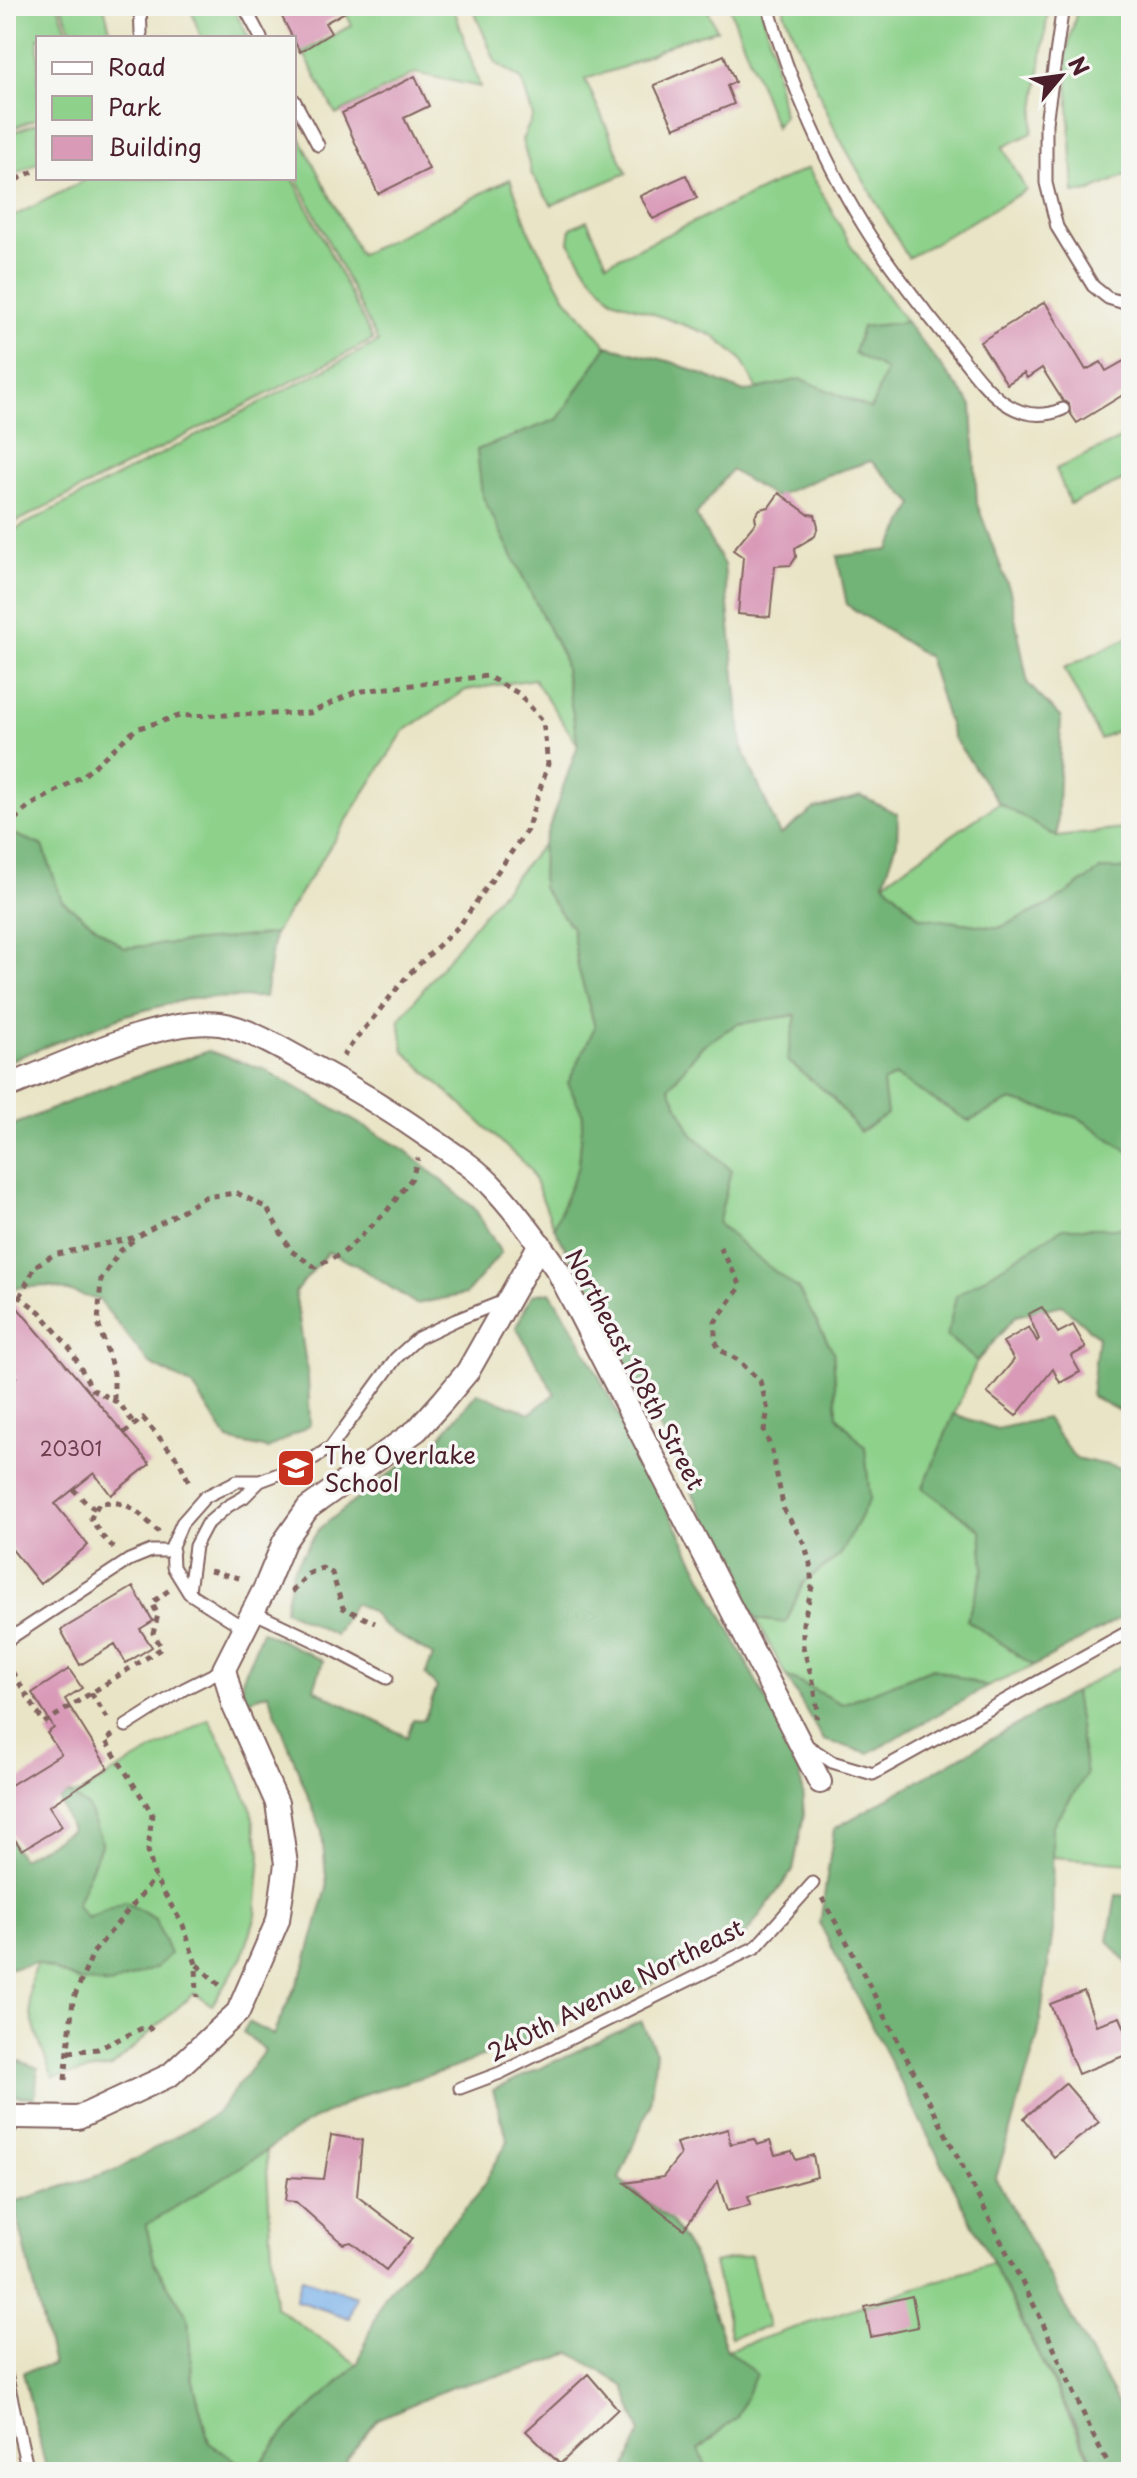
<svg xmlns="http://www.w3.org/2000/svg" width="1137" height="2478" viewBox="0 0 1137 2478" font-family="'Playpen Sans',sans-serif">
<rect width="100%" height="100%" fill="#f6f6f2"/>
<filter id="ink" filterUnits="userSpaceOnUse"><feTurbulence type="fractalNoise" baseFrequency=".0125" numOctaves="2"/><feDisplacementMap in="SourceGraphic" scale="16" xChannelSelector="R" yChannelSelector="G"/><feConvolveMatrix kernelMatrix="1 2 1 2 8 2 1 2 1" color-interpolation-filters="sRGB"/></filter>
<filter id="wash" filterUnits="userSpaceOnUse"><feTurbulence type="fractalNoise" baseFrequency=".006" numOctaves="4" result="noise"/><feDisplacementMap in="SourceGraphic" scale="32" xChannelSelector="R" yChannelSelector="G"/><feGaussianBlur stdDeviation="1.8" result="paint"/><feColorMatrix in="noise" values="0 0 0 0 0 0 0 0 0 0 0 0 0 0 0 0 0 1.4 0 .05"/><feComposite in="paint" operator="in"/></filter>
<g filter="url(#wash)">
<rect width="100%" height="100%" fill="#e9e4c5"/>
<!-- green -->
<path fill="#8dd18b" stroke="#6c785b" stroke-width="2" d="M6,6H58L70,38H38V118L6,131Z
M61,6H104L112,38H74Z
M190,6H232L249,38H201Z
M350,6H453L480,87L415,73L336,115L303,52L352,25L344,10Z
M472,6H706L717,30L678,41L624,67L585,79L627,173L552,205L532,175L522,140L533,116L521,79L496,63Z
M729,6H761L772,48L783,116L776,127Z
M784,6H1050L1047,18L1032,133L1003,147L1026,190L908,258L836,132L784,12Z
M1078,6H1131V173L1090,191L1074,193L1066,55Z
M38,123V163L6,179V135Z
M294,126L360,255L510,179L531,236L566,298L607,346L558,419L477,450L482,495L563,657L578,745L534,679L466,690L404,731L274,934L124,948L62,901L43,846L6,831V534L378,342L294,172Z
M808,168L853,249L906,322L862,327L886,370L871,409L801,379L757,389L741,359L712,335L612,299L588,272L569,242L571,228L587,220L607,263Z
M89,178H293L373,340L6,527V220Z
M1126,436L1131,449V477L1070,504L1056,469Z
M1131,636V724L1100,739L1064,668Z
M999,803L1057,837L1131,828V869H1102L1051,904L999,928L919,917L884,882Z
M543,844L542,888L572,928L578,967L595,1027L569,1083L583,1115L579,1165L554,1227L530,1169L404,1051L399,1020L488,908Z
M797,1015L787,1060L830,1095L860,1131L883,1083L895,1076L969,1121L1011,1100L1079,1118L1131,1153V1236L1122,1228L947,1336L977,1361L923,1488L981,1530L984,1568L967,1620L1034,1666L987,1687L933,1668L842,1704L786,1676L756,1619L786,1622L803,1583L839,1556L865,1447L837,1416L833,1351L755,1256L718,1223L731,1170L692,1134L668,1088L702,1046L737,1024Z
M1131,1660V1863L1052,1857V1826L1086,1775L1074,1692Z
M209,1719L226,1751L250,1806L261,1854L256,1915L243,1956L212,2005L194,1993L112,2067L53,2077C39,2042 18,2000 37,1963L80,1981L155,1919L125,1902L87,1918L75,1904L102,1843L88,1807L68,1794H80L114,1772Z
M266,2151L275,2307L358,2365L286,2431L253,2472L209,2443L192,2377L188,2317L155,2265L146,2225Z
M751,2255L768,2327L731,2337L714,2263Z
M992,2263L1097,2472H708L699,2450L737,2417L727,2350Z"/>
<!-- forest -->
<path fill="#72b377" stroke="#5e6951" stroke-width="2" d="M906,322L972,405L977,504L1010,591L1028,684L1061,718L1057,837L999,803L953,737L928,657L847,605L837,556L889,550L914,504L871,461L827,475L774,497L731,470L696,515L724,565L742,747L780,835L814,809L861,796L898,814L897,842L884,882L919,917L999,928L1051,904L1102,869H1131V1153L1079,1118L1011,1100L969,1121L895,1076L883,1083L887,1114L860,1132L830,1095L787,1060L796,1015L737,1024L702,1046L669,1087L692,1134L731,1170L718,1224L755,1256L798,1289L833,1351L837,1416L865,1447L870,1499L839,1556L803,1583L786,1623L756,1619L642,1392L554,1227L579,1165L583,1115L568,1083L595,1027L578,967L572,928L542,888L543,844L578,745L563,657L482,495L477,450L558,419L607,346L672,362L744,392L801,379L871,409L886,370L854,353L862,327Z
M6,831L43,846L62,901L124,948L274,934L265,997L192,998L126,1015L6,1062Z
M208,1051L264,1069L405,1150L475,1209L501,1253L466,1294L416,1304L356,1265L328,1252L295,1292L308,1377L310,1425L268,1449L228,1440L193,1386L150,1364L99,1300L50,1286L6,1288V1128L110,1085Z
M1063,1228H1122L1131,1236V1417L1091,1396L1098,1337L1062,1305L1016,1316L977,1361L947,1336L956,1296Z
M550,1292L579,1338L800,1766L804,1814L793,1870L740,1942L530,2038L451,2069L370,2092L310,2121L247,2163L146,2225L155,2265L188,2317L192,2377L209,2443L253,2472H47L23,2372L53,2365L14,2202L116,2170L216,2114L265,2050L243,2032L249,2022L273,2035L305,1965L327,1888L322,1832L268,1693L242,1702V1680L262,1631L323,1661L314,1689L407,1737L413,1719L424,1720L437,1687L425,1675L433,1656L383,1626L372,1612L354,1603L335,1635L284,1610L293,1569L319,1529L381,1480L437,1441L477,1393L530,1413L555,1394L516,1327L532,1295Z
M954,1414L997,1429L1046,1418L1075,1458L1131,1470V1612L1034,1666L967,1620L984,1568L981,1530L923,1488Z
M933,1668L987,1687L869,1753L823,1740L786,1676L842,1704Z
M1074,1692L1086,1775L1052,1826L1053,1930L1038,2036L996,2178L1131,2428V2472H1099L820,1924L834,1829Z
M68,1794L88,1807L102,1843L76,1905L87,1918L125,1902L155,1919L170,1954L156,1968L110,1985L80,1981L37,1963L6,1969V1834L22,1859L71,1830L59,1800Z
M1116,1895L1131,1896V1968L1108,1941Z
M641,2021L656,2052L650,2105L619,2179L671,2221L695,2259L727,2350L756,2374L737,2417L699,2449L708,2472H625L640,2432L624,2386L571,2353L531,2368L452,2387L378,2419L346,2460L359,2472H254L286,2431L357,2365L384,2296L477,2196L508,2141L493,2090Z
M6,2056L38,2068L35,2098L6,2095Z"/>
<!-- water -->
<path fill="#7cb2ea" stroke="#63688a" stroke-width="2" d="M302,2278L356,2296L349,2318L295,2300Z"/>
<g id="blocks">
<!-- building -->
<path fill="#d99ab8" d="M301,6H356L325,23L331,33L300,52L282,17Z
M724,55L735,82L727,86L734,104L674,128L654,85Z
M415,76L429,106L404,118L429,169L378,194L342,113Z
M686,175L697,198L653,219L640,196Z
M1045,302L1086,370L1101,362L1106,371L1131,357V390L1077,423L1070,413L1069,404L1063,401L1042,368L1027,378L1024,373L1007,384L980,342Z
M779,493L808,514L815,515L818,526L815,536L795,548L796,557L791,565L775,566L770,617L738,614L743,557L733,550L756,522L755,516L760,509L769,507Z
M6,1294L150,1464L111,1495L94,1473L55,1504L88,1545L40,1584L6,1542V1385L16,1377L6,1365Z
M1042,1307L1058,1333L1073,1325L1086,1348L1071,1356L1080,1372L1060,1383L1053,1369L1016,1416L987,1393L1014,1360L1003,1342L1029,1327L1037,1341L1039,1339L1028,1314Z
M133,1587L153,1621L140,1629L152,1647L126,1663L115,1644L80,1665L61,1630Z
M69,1669L82,1688L65,1699L108,1768L49,1806L62,1826L22,1850L6,1826V1788L61,1754L47,1733L54,1728L32,1693Z
M1084,1991L1096,2025L1120,2017L1131,2043V2053L1078,2074L1050,2004Z
M1065,2083L1099,2122L1054,2157L1024,2118Z
M728,2129L730,2144L754,2139L757,2145L770,2141L775,2155L792,2151L796,2160L813,2155L817,2177L748,2196L750,2205L727,2211L718,2181L684,2229L625,2183L663,2177L680,2155L676,2143Z
M331,2135L362,2140L357,2196L412,2238L386,2270L351,2242L343,2244L296,2202L285,2201L288,2177L324,2179Z
M912,2296L918,2327L871,2337L865,2307Z
M588,2374L618,2409L560,2464L526,2431Z"/>
</g>
</g>
<g filter="url(#ink)">
<use href="#blocks" fill-opacity="0" stroke="#826461" stroke-width="2"/>
<g fill="none" stroke-linecap="round" stroke-linejoin="round">
<!-- service casing -->
<g stroke="#826461" stroke-width="15">
<path id="service" d="M140,6L141,33
M244,6L261,38
M768,6C789,82 829,173 872,239C896,274 922,308 949,341C978,377 1010,432 1063,409
M1063,6L1046,123V183L1057,227L1093,286L1108,298L1131,305
M294,100L318,145
M189,1591L195,1546L206,1525L228,1506L244,1497L260,1481
M253,1612L332,1649L387,1678
M244,1628L189,1593L173,1567L172,1546L182,1523L205,1497L237,1481H260L305,1464L331,1447L396,1358L418,1338L456,1320L504,1301
M6,1641L129,1560L151,1551H173
M126,1726L184,1689L224,1669
M805,1744L832,1762L873,1774L1131,1630
M460,2088L500,2073L756,1947L813,1883
M6,2115L17,2117L6,2135
M6,2374L28,2472"/>
</g>
<!-- minor casing -->
<g stroke="#826461" stroke-width="26">
<path id="minor" d="M6,1087C63,1065 161,1016 220,1024C248,1028 284,1050 309,1064C352,1087 393,1112 433,1140C455,1155 477,1169 495,1189C518,1214 539,1243 558,1271L820,1782
M17,2117L78,2118L170,2075L238,2012L278,1920L286,1864L277,1803L233,1704L224,1669L265,1588L284,1542L308,1508L417,1430L443,1401L468,1371L540,1244"/>
</g>
<!-- path -->
<path stroke="#826461" stroke-width="5" stroke-dasharray="6 6" stroke-linecap="butt" d="M6,185L38,169
M6,828L28,807L84,775L136,729L179,716L310,713L355,692L487,676L518,693L543,721L548,764L527,830L460,925L408,975L344,1054L347,1056
M720,1247L741,1286L715,1322V1340L720,1350L738,1360L760,1381L768,1410L764,1430L772,1451L784,1510L804,1543L810,1563L812,1587L803,1623V1647L813,1681L818,1711L816,1718
M20,1297L35,1266L53,1255L137,1237L205,1197L237,1193L267,1208L291,1251L315,1267L343,1253L386,1212L412,1178L418,1158
M6,1301L20,1297L40,1312L71,1350L92,1389L120,1404L135,1425
M114,1400V1373L98,1323L101,1279L120,1251L136,1238
M124,1433L143,1418L179,1461L191,1486
M73,1489L87,1504L96,1509
M114,1548L101,1535L91,1518L99,1503C130,1499 138,1513 159,1532
M210,1571L243,1579
M292,1592L308,1574L322,1568L332,1573L343,1608L375,1623
M6,1662L44,1723L162,1648L153,1633L158,1615L152,1603L169,1590
M91,1693L109,1721
M113,1735L105,1740L152,1813L148,1851L155,1878L183,1925L196,1964L197,1997
M822,1898L848,1944L1039,2315L1093,2435L1113,2472
M197,1965L222,1987
M69,2052L98,2049L147,2026L155,2033
M65,2080L73,2000L93,1953L155,1878"/>
<!-- service -->
<use href="#service" stroke="#fff" stroke-width="11"/>
<!-- minor -->
<use href="#minor" stroke="#fff" stroke-width="22"/>
</g>
</g>
<!-- icons -->
<defs>
<g id="school-square" transform="scale(2)"><rect x="-9" y="-9" width="18" height="18" rx="4" fill="#c8321e" stroke="#f6f6f2"/><path d="M0-5L7-2L0 1L-7-2ZM-4 1L0 2.5L4 1V4Q0 6-4 4Z" fill="#fff"/></g>
</defs>
<g fill-rule="evenodd">
<use href="#school-square" x="296" y="1468"/>
</g>
<g text-anchor="middle" dominant-baseline="central" stroke-width="7" stroke-linejoin="round" paint-order="stroke">
<!-- number labels -->
<g font-size="20" fill="#6e3e4e">
<text x="71" y="1448">20301</text>
</g>
<!-- street labels -->
<g font-size="24" fill="#4a1f2b" stroke="#f6f6f2">
<text transform="translate(636 1369) rotate(62)">Northeast 108th Street</text>
<text transform="translate(615 1989) rotate(-27)">240th Avenue Northeast</text>
</g>
<!-- poi labels -->
<g font-size="24" fill="#4a1f2b" stroke="#f6f6f2" text-anchor="start">
<text x="324" y="1454">The Overlake<tspan x="324" dy="28">School</tspan></text>
</g>
</g>
<!-- margin -->
<rect width="1137" height="2478" fill="none" stroke="#f6f6f2" stroke-width="32"/>
<!-- legend -->
<rect x="36" y="36" width="260" height="144" fill="#f6f6f2" stroke="#b1a0a2" stroke-width="2"/>
<rect x="52" y="62" width="40" height="12" fill="#ffffff" stroke="#b1a0a2" stroke-width="2"/>
<text x="108" y="76" font-size="24" fill="#4a1f2b">Road</text>
<rect x="52" y="96" width="40" height="24" fill="#8dd18b" stroke="#b1a0a2" stroke-width="2"/>
<text x="108" y="116" font-size="24" fill="#4a1f2b">Park</text>
<rect x="52" y="136" width="40" height="24" fill="#d99ab8" stroke="#b1a0a2" stroke-width="2"/>
<text x="108" y="156" font-size="24" fill="#4a1f2b">Building</text>
<!-- north arrow -->
<g transform="translate(1061 76) rotate(61)" stroke="#f6f6f2" stroke-width="6" paint-order="stroke">
<path d="M0-6L14 30L0 20L-14 30Z" fill="#4a1f2b"/>
<text y="-12" font-size="22" font-weight="bold" text-anchor="middle" fill="#4a1f2b">N</text>
</g>
</svg>
